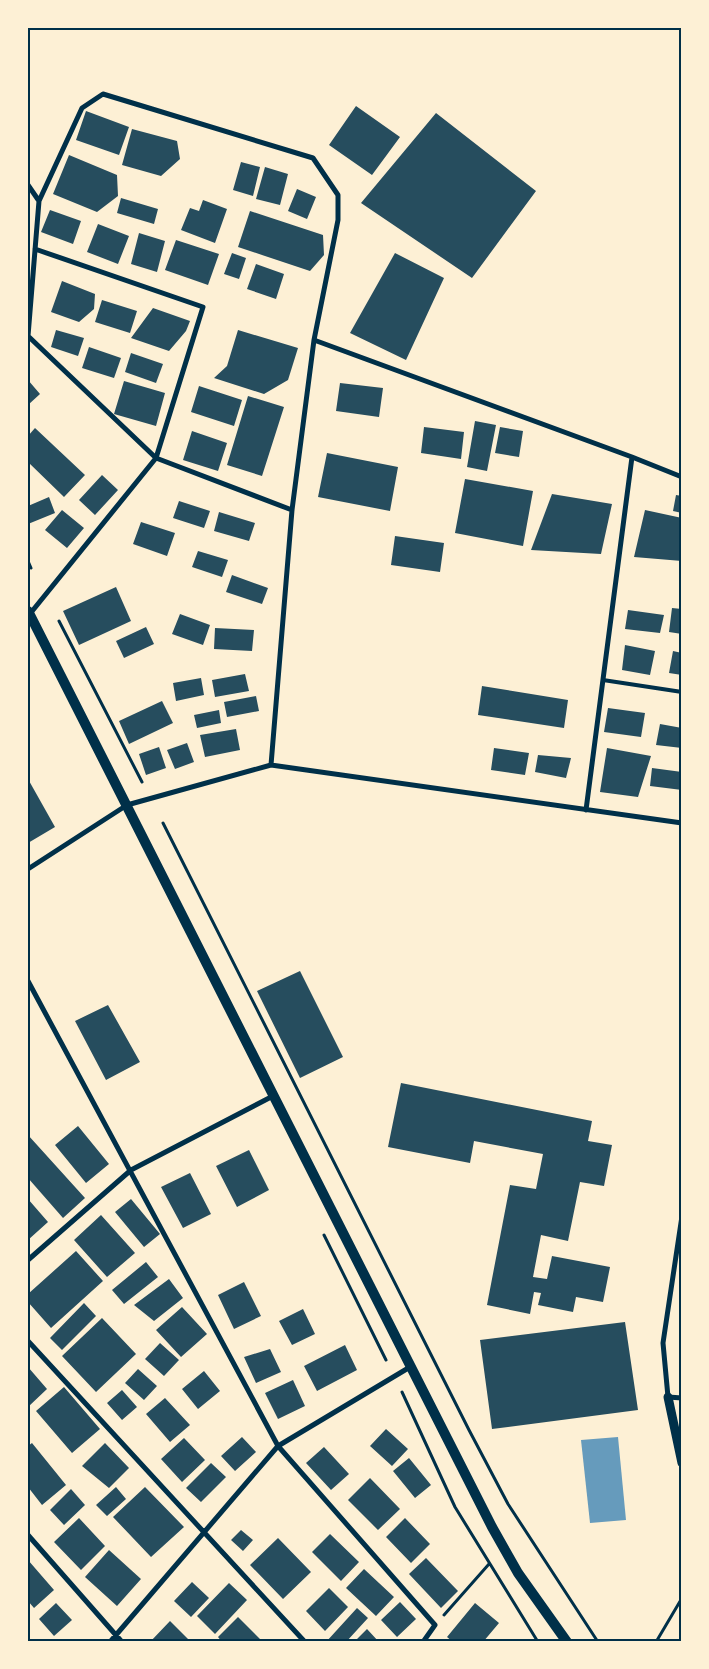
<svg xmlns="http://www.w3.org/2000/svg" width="709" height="1669" viewBox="0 0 709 1669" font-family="'Times New Roman',serif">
<rect width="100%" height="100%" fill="#fdf0d5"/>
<!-- water -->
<path fill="#669bbc" d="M618,1437L626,1520L590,1523L581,1440Z"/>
<!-- building -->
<path fill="#264d5e" d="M356,106L400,137L372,175L329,145Z
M86,111L129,127L119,155L76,140Z
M436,113L536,191L472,278L361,203Z
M132,129L177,141L180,159L161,176L122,165Z
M69,155L117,175L118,196L97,212L53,194Z
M241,162L260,167L253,196L233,190Z
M265,167L288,174L280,205L256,199Z
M297,189L316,197L307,219L288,211Z
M121,198L158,209L154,224L117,213Z
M203,200L227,209L215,243L181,230L190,208L199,211Z
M50,210L81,221L73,244L41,232Z
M250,211L323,235L324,255L310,271L238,247Z
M98,224L129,236L118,264L87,252Z
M139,233L165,241L157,272L131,264Z
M176,240L219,254L208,285L165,270Z
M232,253L246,258L239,279L224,274Z
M395,253L444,278L406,360L350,333Z
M256,264L284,274L276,299L247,289Z
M62,281L95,294L94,309L79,322L51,312Z
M102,300L137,311L130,333L95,322Z
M153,308L190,321L186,331L169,351L131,338Z
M56,330L84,338L78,356L51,347Z
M238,330L298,348L288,380L264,394L214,378L227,366Z
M89,347L121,358L114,378L82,368Z
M131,353L163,364L156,383L125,372Z
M28,380L40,394L28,405Z
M124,381L165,393L156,426L114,414Z
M340,383L383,388L379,417L336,411Z
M199,386L242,400L234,426L191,412Z
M248,396L284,407L262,476L227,465Z
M475,421L496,425L487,471L467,467Z
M424,427L464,432L461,459L421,453Z
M500,427L523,431L519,457L495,453Z
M35,428L85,475L64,497L28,462V436Z
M192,431L227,443L218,471L183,460Z
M327,453L398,467L390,511L318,497Z
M102,475L118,490L95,515L79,500Z
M465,479L533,491L523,546L455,533Z
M552,494L612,504L601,554L531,550Z
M676,495L682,496V513L673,511Z
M49,497L55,513L28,524V506Z
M179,501L210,511L204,528L173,518Z
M62,510L84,528L67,548L45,530Z
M645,510L682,518V561L634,557Z
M219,512L255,523L249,541L214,531Z
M141,522L175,533L167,556L133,544Z
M395,536L444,543L440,572L391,565Z
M198,551L228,560L222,577L192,567Z
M232,575L268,588L262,604L226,592Z
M116,587L131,621L79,645L63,611Z
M672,608L682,609V634L669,632Z
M628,610L664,615L660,633L625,629Z
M180,614L210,625L203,645L172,634Z
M146,627L154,644L124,658L116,641Z
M215,628L254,630L252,651L214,649Z
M625,645L655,651L650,675L622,670Z
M673,651L682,653V675L669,673Z
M245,674L249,691L215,697L212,680Z
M201,678L204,695L176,701L173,683Z
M482,686L568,700L564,728L478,715Z
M256,696L259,711L227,717L224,702Z
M162,701L173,723L129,744L119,721Z
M608,708L645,713L641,737L604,732Z
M219,710L221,723L197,728L194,715Z
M660,724L682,728V748L656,745Z
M236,729L240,750L205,757L200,735Z
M187,743L194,762L175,769L167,750Z
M159,747L166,768L146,775L139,754Z
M494,748L529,753L525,775L491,770Z
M607,748L651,756L638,797L600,792Z
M538,755L571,758L566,778L535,772Z
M652,768L682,772V790L650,786Z
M28,779L55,827L28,843Z
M300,971L343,1057L300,1078L257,991Z
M108,1005L140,1062L106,1080L75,1021Z
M401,1083L592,1121L588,1141L612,1145L604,1186L580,1182L568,1241L541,1235L533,1277L547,1279L552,1256L610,1267L603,1302L576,1297L573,1312L538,1305L541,1293L534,1292L530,1314L487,1305L510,1185L536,1189L543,1154L474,1141L470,1163L388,1147Z
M78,1126L109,1164L86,1183L55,1145Z
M28,1135L85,1198L63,1218L28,1178Z
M249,1150L269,1190L237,1207L216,1166Z
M190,1173L211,1214L183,1228L161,1187Z
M28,1199L48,1222L28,1240Z
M131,1199L160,1234L144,1247L115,1212Z
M101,1215L135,1253L107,1277L74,1240Z
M76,1251L103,1281L51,1328L28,1302V1294Z
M146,1262L158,1277L124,1304L112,1290Z
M169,1279L183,1298L154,1321L134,1305Z
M244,1282L261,1316L234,1329L218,1295Z
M84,1303L96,1316L62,1350L50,1338Z
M182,1307L207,1334L181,1357L156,1330Z
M303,1309L315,1334L292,1345L279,1321Z
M102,1318L136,1354L96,1392L62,1356Z
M625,1322L638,1410L492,1429L480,1340Z
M160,1343L179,1360L164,1376L145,1359Z
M345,1345L357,1370L317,1391L304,1366Z
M270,1349L281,1372L256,1383L244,1357Z
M28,1367L47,1389L28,1407Z
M138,1369L157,1386L144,1400L125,1383Z
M204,1371L220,1391L198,1409L182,1389Z
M293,1380L305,1406L278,1419L265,1393Z
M64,1387L100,1429L72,1453L36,1411Z
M122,1390L137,1407L122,1420L107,1403Z
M165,1398L190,1425L170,1442L146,1414Z
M386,1429L408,1449L392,1466L370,1446Z
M242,1437L256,1452L235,1471L221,1456Z
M184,1438L205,1460L182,1482L161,1459Z
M32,1443L66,1485L42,1505L28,1487V1446Z
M105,1443L129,1468L109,1488L82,1466Z
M324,1447L349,1474L331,1490L306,1463Z
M409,1458L431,1485L415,1498L393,1471Z
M211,1463L226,1477L201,1502L186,1488Z
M370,1478L400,1509L378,1530L348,1500Z
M116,1487L126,1499L107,1516L96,1505Z
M145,1487L184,1527L151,1557L113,1517Z
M71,1489L85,1505L64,1525L50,1510Z
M79,1518L105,1546L81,1570L54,1542Z
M405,1518L430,1544L411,1563L386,1537Z
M241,1530L253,1540L243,1551L231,1540Z
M330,1534L359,1562L341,1581L312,1552Z
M278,1538L311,1572L283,1599L250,1565Z
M109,1550L141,1579L117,1606L85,1577Z
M426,1558L458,1591L441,1608L409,1574Z
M28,1560L54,1590L34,1608L28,1601Z
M364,1569L394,1597L376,1616L346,1588Z
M192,1582L209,1598L191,1617L174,1601Z
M229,1583L247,1600L215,1634L197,1616Z
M329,1588L348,1607L325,1631L306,1611Z
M400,1602L416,1619L397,1637L381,1620Z
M56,1603L72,1620L54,1636L39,1619Z
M475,1603L499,1623L483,1642H453L447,1637Z
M357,1608L368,1618L346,1642H326Z
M238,1617L263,1642H222L218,1637Z
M170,1621L191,1642H150Z
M367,1629L379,1642H354Z"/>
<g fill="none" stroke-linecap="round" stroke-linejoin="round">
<!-- path -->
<path stroke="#003049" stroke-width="3" d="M28,561L31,568
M59,621L142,782
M163,823L469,1430L508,1504L598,1642
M324,1235L386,1360
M402,1392L455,1507L538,1642
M444,1615L489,1564
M656,1642L682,1598"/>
<!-- service -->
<path stroke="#003049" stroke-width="4" d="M603,680L682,692"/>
<!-- minor -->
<path stroke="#003049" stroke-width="5" d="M28,185L39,201L28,336
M39,201L82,108L103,94L313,158L338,195V220L314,340L292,510L271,765
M28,336L156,458L292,510
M314,340L632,457L682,477
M29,615L156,458L203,307L35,249
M586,810L632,457
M28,869L127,805L271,765L682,823
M28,981L278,1446L435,1625L423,1642
M682,1216L663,1343L668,1397L682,1398
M28,1260L131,1170L273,1096
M28,1341L305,1642
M28,1535L122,1642
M110,1642L278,1446L410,1367"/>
<!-- tertiary -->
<path stroke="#003049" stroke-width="9" d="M668,1397L682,1463"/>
<!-- secondary -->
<path stroke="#003049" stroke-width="10" d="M28,611L492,1527L518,1573L567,1642"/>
</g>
<!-- border -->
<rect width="709" height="1669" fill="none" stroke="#fdf0d5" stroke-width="58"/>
<rect x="29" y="29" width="651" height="1611" fill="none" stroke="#003049" stroke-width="2"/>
</svg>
